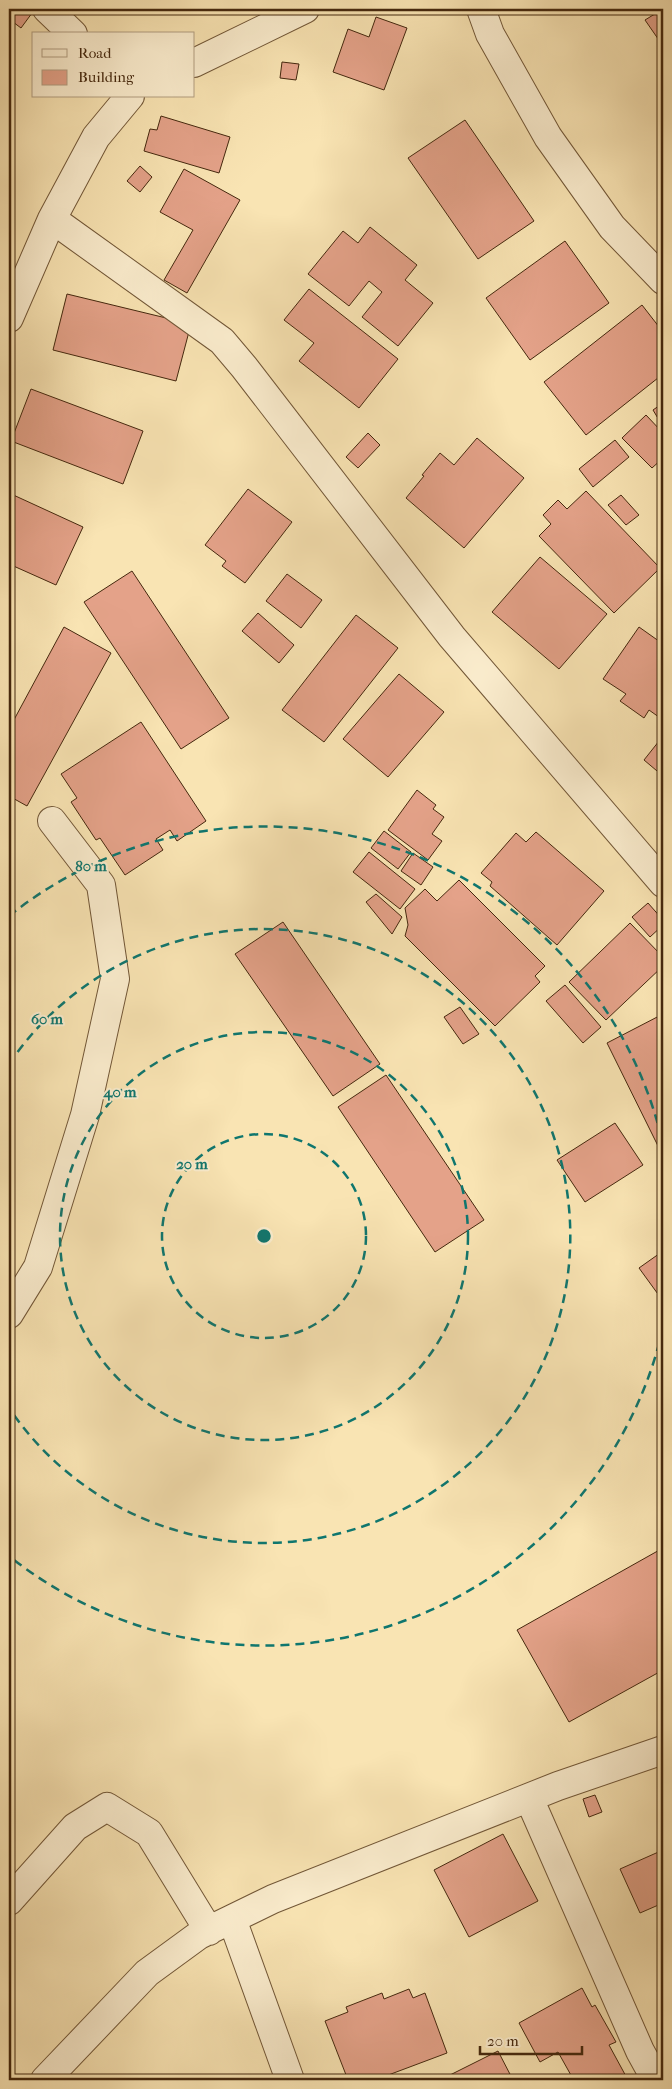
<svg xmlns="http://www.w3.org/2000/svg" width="672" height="2089" viewBox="0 0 672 2089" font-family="'IM FELL French Canon',serif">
<rect width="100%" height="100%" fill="#f9e4b3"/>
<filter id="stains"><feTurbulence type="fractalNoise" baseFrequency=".004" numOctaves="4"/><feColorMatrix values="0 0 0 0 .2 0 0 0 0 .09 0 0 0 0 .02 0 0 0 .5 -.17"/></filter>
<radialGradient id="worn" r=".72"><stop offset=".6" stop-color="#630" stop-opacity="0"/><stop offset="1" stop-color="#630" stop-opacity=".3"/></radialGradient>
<!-- building -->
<path fill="#e4a289" stroke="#45280e" d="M9,9H35L21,28L9,19Z
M663,9V46L645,20Z
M376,17L407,28L384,90L333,72L348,29L369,37Z
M282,62L299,64L296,80L280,78Z
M161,116L230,137L219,173L144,151L150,129L157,130Z
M465,120L534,221L478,259L408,158Z
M140,166L152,177L140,192L127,181Z
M184,169L240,200L187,293L164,280L193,230L160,212Z
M370,227L417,265L405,280L433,303L398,346L362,317L382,292L369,281L349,306L308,274L343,231L358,243Z
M565,241L609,303L530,360L486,298Z
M309,289L398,359L359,408L299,361L314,343L284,320Z
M67,294L191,324L176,381L53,350Z
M642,305L663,332V374L586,435L544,382Z
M31,389L143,431L123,484L11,441Z
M663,403V417L659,420L653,410Z
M646,415L663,433V458L652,468L622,438Z
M368,433L380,445L358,468L346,457Z
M477,438L524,478L464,548L406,498L424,476L422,475L440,453L454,465Z
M615,440L629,457L593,487L579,469Z
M248,489L292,522L245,583L222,566L226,561L205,545Z
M586,491L660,568L614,613L539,536L551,524L543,515L558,500L567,509Z
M9,493L83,527L56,585L9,564Z
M621,495L639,515L626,525L608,505Z
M540,557L607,614L559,669L492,612Z
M132,571L229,718L181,749L84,602Z
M287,574L322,600L301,628L266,601Z
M258,613L294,645L279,663L242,631Z
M356,615L398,648L324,742L282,710Z
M64,627L111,653L27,806L9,796V729Z
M639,627L663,644V720L649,710L644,718L620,701L626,694L603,679Z
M399,674L444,712L388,777L343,739Z
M141,722L206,821L177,841L170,830L156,839L163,850L125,875L100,838L96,840L71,802L77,798L61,774Z
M663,736V776L644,760Z
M417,790L436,805L433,809L444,817L432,834L442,841L428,860L388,830Z
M384,831L411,852L398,869L371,848Z
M536,832L604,891L557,945L490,886L492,882L481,873L516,833L526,842Z
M369,852L415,889L400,909L353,872Z
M413,853L433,867L421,885L401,871Z
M459,880L545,966L535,976L540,982L495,1026L405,936L408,925L405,908L425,889L437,901Z
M376,894L402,917L392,934L366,902Z
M648,903L663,920V925L650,937L632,917Z
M283,922L380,1064L333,1096L235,954Z
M630,923L663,957V966L606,1020L569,982Z
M565,985L601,1027L583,1043L546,1001Z
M460,1007L479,1034L463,1044L444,1017Z
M663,1014V1151L661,1152L607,1043Z
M386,1075L484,1220L435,1252L338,1107Z
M615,1123L643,1165L585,1202L557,1160Z
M663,1251V1301L639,1268Z
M663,1548V1670L569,1722L517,1630Z
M595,1795L602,1812L589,1817L583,1799Z
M503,1834L538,1901L469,1937L434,1870Z
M663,1850V1903L640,1913L620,1869Z
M582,1988L592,2007L595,2005L616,2042L609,2045L628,2080H565L572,2077L558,2052L540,2062L519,2023Z
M409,1989L413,1998L425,1993L447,2053L375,2080H348L325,2021L348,2012L346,2007L382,1993L384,1999Z
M498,2051L513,2080H447L446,2077Z"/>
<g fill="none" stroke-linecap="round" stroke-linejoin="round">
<!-- street casing -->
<g stroke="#725737" stroke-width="30">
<path id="street" d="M47,9L73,34
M481,9L490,34L548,137L612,227L663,280
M194,63L305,9
M52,219L222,341L244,367L452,637L663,883
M9,318L52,219L96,137L130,96
M9,1314L38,1267L85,1115L115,979L101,885L52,821
M529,1798L640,2051L656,2080
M9,1901L75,1827L107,1807L149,1833L209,1931
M232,1919L290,2080
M45,2080L147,1973L199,1935L273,1899L558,1786L663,1750"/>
</g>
<!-- street -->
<use href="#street" stroke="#fbedce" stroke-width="28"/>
</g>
<!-- distance rings -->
<g fill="none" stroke="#0f766e" stroke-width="2.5" stroke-dasharray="9 6">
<circle cx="264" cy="1236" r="102"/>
<circle cx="264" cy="1236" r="204"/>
<path d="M9 1064A307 307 0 1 1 9 1408"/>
<path d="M663 1328A409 409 0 0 1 9 1556M9 916A409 409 0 0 1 663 1144"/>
</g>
<circle cx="264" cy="1236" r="8" fill="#0f766e" stroke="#fbedce" stroke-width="2.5"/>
<g font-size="15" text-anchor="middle" font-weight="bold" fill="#0f766e" stroke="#fbedce" stroke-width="4" stroke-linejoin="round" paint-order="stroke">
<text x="91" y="871">80 m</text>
<text x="47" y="1024">60 m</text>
<text x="120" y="1097">40 m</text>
<text x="192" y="1169">20 m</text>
</g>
<!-- margin -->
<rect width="672" height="2089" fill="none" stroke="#f9e4b3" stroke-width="30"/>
<rect x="10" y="10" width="652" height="2069" fill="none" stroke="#45280e" stroke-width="2.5"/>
<rect x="15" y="15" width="642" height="2059" fill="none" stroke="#45280e"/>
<!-- legend -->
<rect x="32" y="32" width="162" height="65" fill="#fbedce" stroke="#b29e81"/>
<rect x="42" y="49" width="25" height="8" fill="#fbedce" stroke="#b29e81"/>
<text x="78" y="58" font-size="15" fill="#45280e">Road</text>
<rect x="42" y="70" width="25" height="15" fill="#e4a289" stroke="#b29e81"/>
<text x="78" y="82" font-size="15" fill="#45280e">Building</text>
<!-- scale -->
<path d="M480 2046v8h102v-8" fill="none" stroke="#45280e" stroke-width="2.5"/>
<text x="487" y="2046" font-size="15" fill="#45280e" stroke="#fbedce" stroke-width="4" paint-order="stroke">20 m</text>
<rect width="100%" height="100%" filter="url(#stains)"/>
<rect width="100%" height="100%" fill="url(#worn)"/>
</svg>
